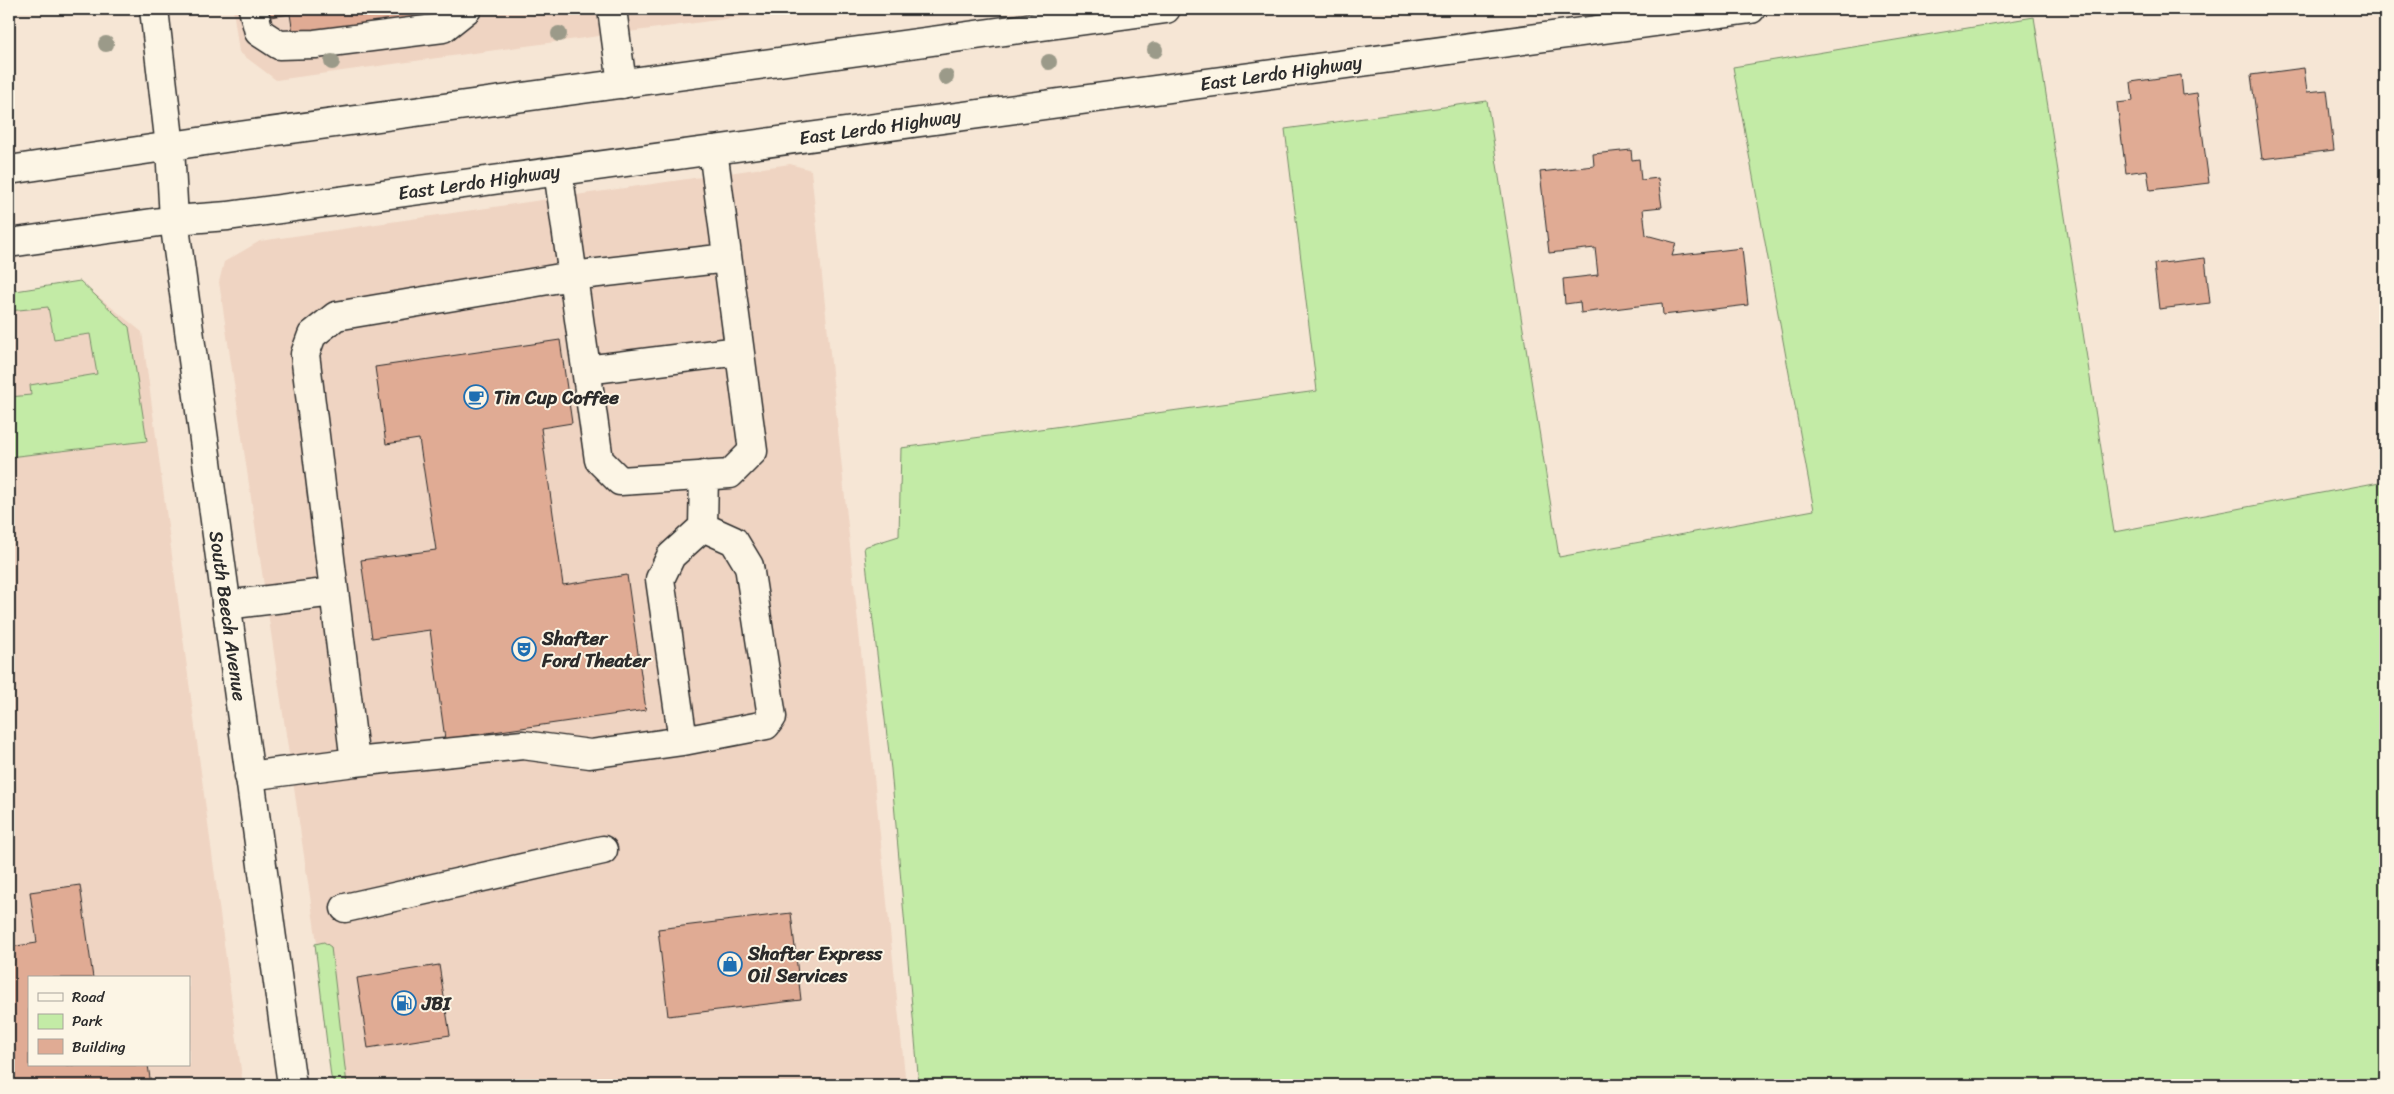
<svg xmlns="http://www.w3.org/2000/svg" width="2394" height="1094" viewBox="0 0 2394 1094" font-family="Sriracha,sans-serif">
<rect width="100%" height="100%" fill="#f6e6d5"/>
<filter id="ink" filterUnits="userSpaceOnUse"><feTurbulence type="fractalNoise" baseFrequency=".02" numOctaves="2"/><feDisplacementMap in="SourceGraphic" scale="10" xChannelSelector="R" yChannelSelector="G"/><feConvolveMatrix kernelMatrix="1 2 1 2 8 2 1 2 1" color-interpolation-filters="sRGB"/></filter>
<g filter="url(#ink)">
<!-- built -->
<path fill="#efd4c2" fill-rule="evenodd" d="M233,9H798L276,80L239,52Z
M790,164L811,170L906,1085H338L219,282L224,262L260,241Z
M90,290L142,332L243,1085H9V296ZM29,978H189V1065H29Z"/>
<!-- green -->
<path fill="#c3eba6" stroke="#778b68" d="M2034,17L2114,532L2385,481V1085H919L891,769L864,547L899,536L901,448L1317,391L1285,129L1487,101L1559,557L1814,510L1733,67Z
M80,281L129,327L147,441L9,457V397L31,395L30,385L97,374L90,334L54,339L48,307L9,311V292Z
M324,942L331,947L347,1085H336L331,1077L315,944Z"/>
<!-- building -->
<path fill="#e0ab94" stroke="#2b2b2b" d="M269,9H456L457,16L293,33L290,14L270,17Z
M2304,68L2307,92L2327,90L2334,150L2262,159L2251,75Z
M2181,75L2183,95L2197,93L2209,183L2150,190L2147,170L2126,173L2117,103L2133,101L2131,82Z
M1631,150L1632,160L1639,159L1641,180L1658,178L1662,207L1643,209L1646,235L1676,243L1672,256L1742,248L1748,305L1663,315L1662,303L1581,313L1580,302L1565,304L1563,279L1598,275L1595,248L1549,253L1540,172L1594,166L1593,154Z
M2205,258L2210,303L2159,309L2154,264Z
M560,340L572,423L541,428L563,585L627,575L646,710L445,739L430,630L372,638L361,560L436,550L419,439L386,444L375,367Z
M80,885L93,978H29V1065H148L151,1085H9V947L37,943L30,892Z
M791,913L801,1000L668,1016L658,929Z
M439,965L450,1035L368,1048L357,978Z"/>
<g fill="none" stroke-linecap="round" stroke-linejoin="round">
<!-- minor casing -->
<g stroke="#2b2b2b" stroke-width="31">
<path id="minor" d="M154,9L170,147
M253,9L259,32L279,45L315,44L443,28L467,9
M612,9L622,84
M558,171L599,460L620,481L730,474L753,451L713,150
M586,370L739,351
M226,605L334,592
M683,741L660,579L671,556L703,527L704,475
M355,762L305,354L312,335L336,316L572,276L727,258
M249,776L355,762L523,745L590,754L683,741L766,725L772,717L749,566L734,541L703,527
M345,908L603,850"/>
</g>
<!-- major casing -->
<g stroke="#2b2b2b" stroke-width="31">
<path id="major" d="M170,147L174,220L292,1085
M9,170L239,136L1166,9
M9,243L174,220L228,216L1751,9"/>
</g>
<!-- minor -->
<use href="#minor" stroke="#fcf5e5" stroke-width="28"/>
<!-- major -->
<use href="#major" stroke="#fcf5e5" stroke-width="28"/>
</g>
<!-- trees -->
<g fill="#9b9a89">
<circle cx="559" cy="34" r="8"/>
<circle cx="106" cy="44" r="8"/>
<circle cx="1155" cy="50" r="8"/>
<circle cx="332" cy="62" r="8"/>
<circle cx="1049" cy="62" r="8"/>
<circle cx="946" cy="77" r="8"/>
</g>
</g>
<!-- icons -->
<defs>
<g id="cafe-ring" transform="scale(1.25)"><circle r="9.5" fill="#fcf5e5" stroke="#1f6fb2" stroke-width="1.5"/><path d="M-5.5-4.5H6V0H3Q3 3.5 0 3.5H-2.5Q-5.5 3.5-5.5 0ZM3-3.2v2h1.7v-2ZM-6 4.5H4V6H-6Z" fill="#1f6fb2"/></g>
<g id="theatre-ring" transform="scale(1.25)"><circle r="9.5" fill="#fcf5e5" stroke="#1f6fb2" stroke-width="1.5"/><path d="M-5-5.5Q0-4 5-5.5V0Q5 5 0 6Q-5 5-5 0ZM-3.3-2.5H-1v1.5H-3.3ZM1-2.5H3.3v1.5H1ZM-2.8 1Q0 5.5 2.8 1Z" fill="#1f6fb2"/></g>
<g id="shop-ring" transform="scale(1.25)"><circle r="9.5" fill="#fcf5e5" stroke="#1f6fb2" stroke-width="1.5"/><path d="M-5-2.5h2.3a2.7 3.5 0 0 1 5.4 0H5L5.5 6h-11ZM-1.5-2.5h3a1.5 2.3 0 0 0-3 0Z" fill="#1f6fb2"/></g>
<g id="fuel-ring" transform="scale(1.25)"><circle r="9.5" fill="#fcf5e5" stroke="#1f6fb2" stroke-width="1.5"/><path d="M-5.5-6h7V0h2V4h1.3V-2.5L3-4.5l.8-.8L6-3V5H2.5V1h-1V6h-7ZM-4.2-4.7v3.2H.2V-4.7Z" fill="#1f6fb2"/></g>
</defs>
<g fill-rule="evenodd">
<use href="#cafe-ring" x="476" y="397"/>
<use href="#theatre-ring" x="524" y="649"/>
<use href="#shop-ring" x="730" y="964"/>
<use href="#fuel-ring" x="404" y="1003"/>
</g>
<g text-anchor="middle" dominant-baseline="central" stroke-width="4" stroke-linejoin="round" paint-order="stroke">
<!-- street labels -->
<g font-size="19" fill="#2b2b2b" stroke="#fcf5e5">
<text transform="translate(1281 73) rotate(-8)">East Lerdo Highway</text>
<text transform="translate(880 127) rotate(-8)">East Lerdo Highway</text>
<text transform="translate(479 182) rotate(-8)">East Lerdo Highway</text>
<text transform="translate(228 616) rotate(82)">South Beech Avenue</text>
</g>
<!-- poi labels -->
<g font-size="19" font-weight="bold" fill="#2b2b2b" stroke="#fcf5e5" text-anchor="start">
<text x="494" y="397">Tin Cup Coffee</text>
<text x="542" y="638">Shafter<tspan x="542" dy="22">Ford Theater</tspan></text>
<text x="748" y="953">Shafter Express<tspan x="748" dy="22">Oil Services</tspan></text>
<text x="422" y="1003">JBI</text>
</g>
</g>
<!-- margin -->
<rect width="2394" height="1094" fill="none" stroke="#fcf5e5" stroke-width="30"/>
<rect x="15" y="15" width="2364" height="1064" fill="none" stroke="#2b2b2b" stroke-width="2" filter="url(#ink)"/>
<!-- legend -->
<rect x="28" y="976" width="162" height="90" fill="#fcf5e5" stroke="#a8a49b"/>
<rect x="38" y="993" width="25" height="8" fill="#fcf5e5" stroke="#a8a49b"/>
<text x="72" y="1002" font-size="15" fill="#2b2b2b">Road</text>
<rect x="38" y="1014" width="25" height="15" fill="#c3eba6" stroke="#a8a49b"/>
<text x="72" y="1026" font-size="15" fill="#2b2b2b">Park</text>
<rect x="38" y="1039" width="25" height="15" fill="#e0ab94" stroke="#a8a49b"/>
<text x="72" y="1052" font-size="15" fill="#2b2b2b">Building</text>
</svg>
